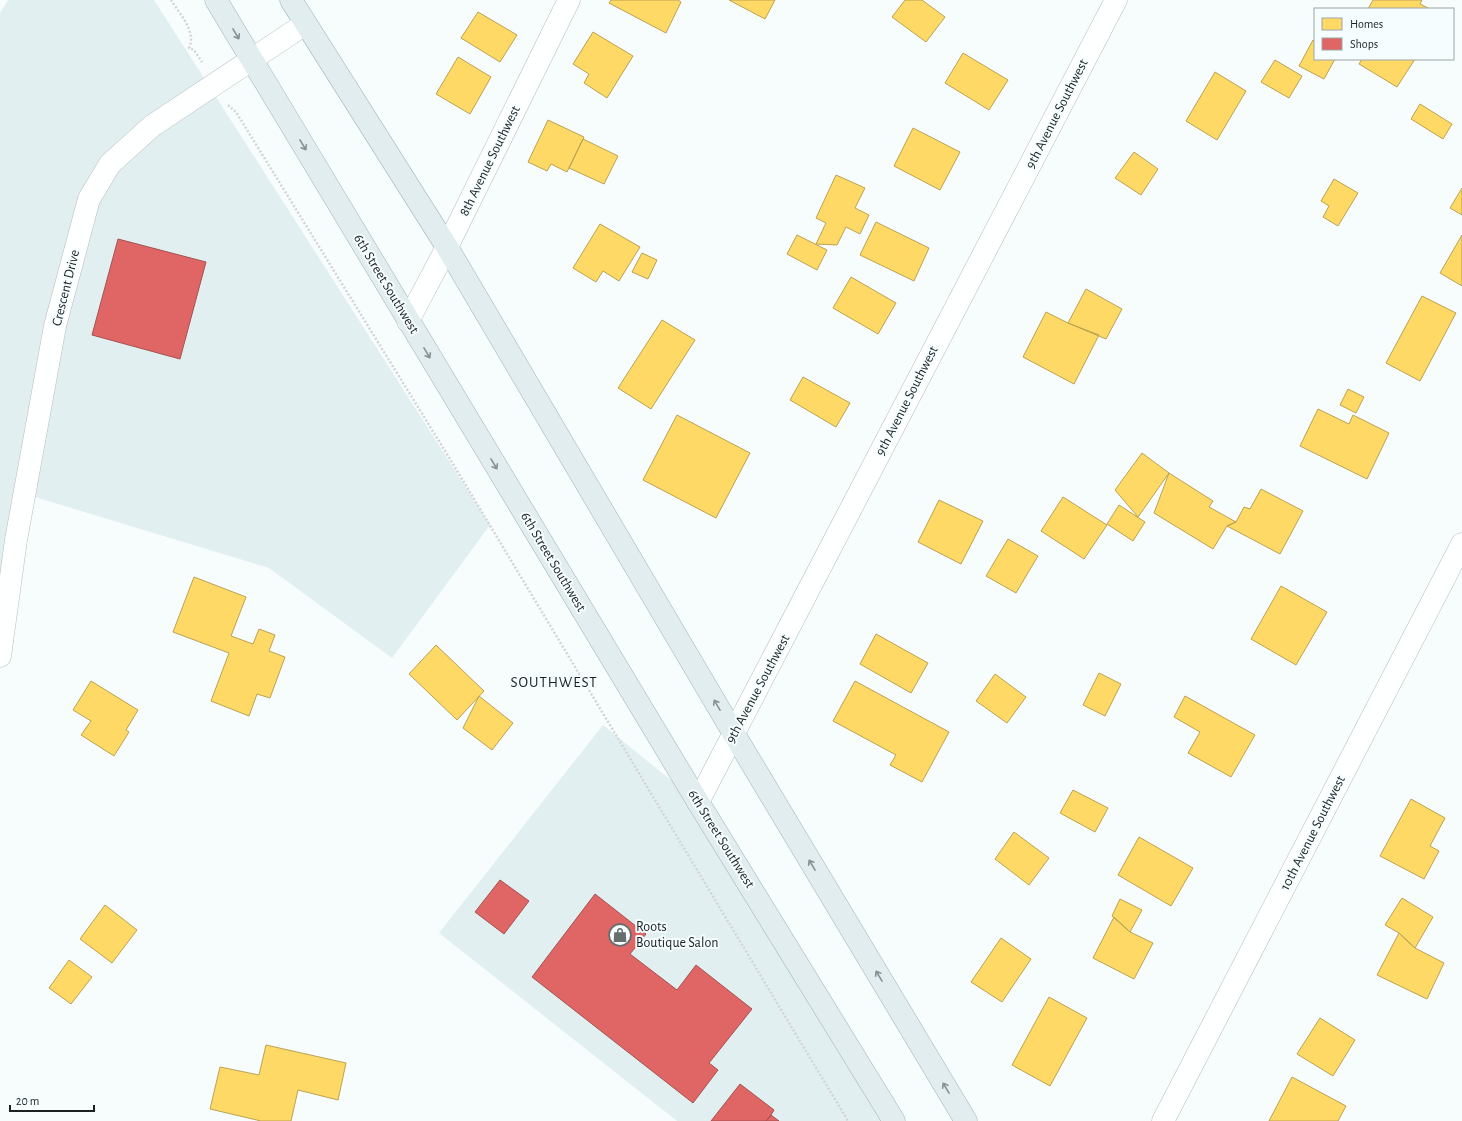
<svg xmlns="http://www.w3.org/2000/svg" width="1462" height="1121" viewBox="0 0 1462 1121" font-family="'Alegreya Sans',sans-serif">
<rect width="100%" height="100%" fill="#f7fcfd"/>
<!-- built -->
<path fill="#e1eff1" d="M8,0H154L490,525L392,658L269,568L25,494L0,659V13Z
M603,725L698,802L892,1121H677L439,933Z"/>
<!-- homes -->
<path fill="#ffd966" stroke="#bba251" d="M611,0H678L681,2L666,33L609,3Z
M729,0H775L765,19Z
M905,0H922L945,17L926,42L892,17Z
M1373,0H1422L1420,4L1430,9H1368Z
M478,12L517,35L500,62L461,38Z
M593,32L633,56L607,98L584,83L589,74L573,64Z
M1313,40L1315,41V59H1335L1324,79L1299,66Z
M963,53L1008,80L989,110L945,83Z
M458,57L491,77L470,114L436,94Z
M1362,59H1415L1397,87L1359,64Z
M1275,60L1302,76L1289,98L1261,82Z
M1215,72L1246,91L1217,140L1186,121Z
M1420,104L1452,124L1443,139L1411,119Z
M548,120L584,137L567,172L551,164L547,171L528,162Z
M913,128L960,152L940,190L894,166Z
M583,139L618,156L604,184L569,168Z
M1134,152L1158,169L1141,195L1115,178Z
M836,175L865,188L855,208L869,215L860,234L846,227L837,245L816,244L826,223L816,218Z
M1334,179L1358,193L1338,226L1323,217L1329,206L1321,201Z
M1462,188V215L1450,208Z
M876,222L929,248L914,281L860,255Z
M600,224L640,247L619,281L603,271L596,282L573,268Z
M797,235L827,250L817,270L787,254Z
M1462,235V286L1440,273Z
M642,253L657,260L648,279L632,272Z
M851,277L896,303L878,334L833,308Z
M1086,289L1122,309L1106,339L1068,323Z
M1422,296L1456,313L1420,381L1386,363Z
M1046,312L1068,323L1099,335L1074,384L1023,357Z
M662,320L695,340L651,409L618,388Z
M803,377L850,403L836,427L790,400Z
M1348,389L1364,397L1356,413L1340,405Z
M1318,409L1349,424L1353,415L1389,433L1367,479L1300,446Z
M677,415L750,453L716,518L643,480Z
M1142,453L1169,473L1138,517L1115,490Z
M1169,473L1213,501L1209,507L1236,522L1227,526L1213,549L1154,513Z
M1261,489L1303,511L1280,554L1227,526L1236,522L1244,507L1250,509Z
M1063,497L1107,525L1084,559L1041,531Z
M939,500L983,521L961,564L918,542Z
M1119,505L1145,522L1133,541L1107,524Z
M1008,539L1038,556L1016,593L986,576Z
M194,577L246,597L231,636L253,644L259,629L275,635L269,651L285,657L270,698L257,694L249,716L211,701L229,653L173,632Z
M1281,586L1327,612L1296,665L1251,639Z
M876,634L928,663L911,693L860,664Z
M436,645L484,691L457,720L409,674Z
M1099,673L1121,684L1105,716L1083,705Z
M995,674L1026,697L1007,723L976,701Z
M91,681L138,710L126,730L129,732L114,756L81,735L91,721L73,710Z
M855,681L949,732L922,782L890,765L896,755L833,721Z
M479,696L513,723L492,750L463,728Z
M1185,696L1255,735L1231,777L1188,753L1200,732L1174,717Z
M1073,790L1108,808L1095,832L1060,813Z
M1411,799L1445,818L1430,846L1439,851L1424,879L1380,856Z
M1014,832L1049,858L1029,885L995,859Z
M1139,837L1193,868L1171,906L1118,875Z
M1402,898L1433,917L1415,948L1399,933L1385,925Z
M1120,899L1142,910L1130,932L1112,916Z
M105,905L137,930L112,963L80,939Z
M1114,917L1130,932L1153,943L1134,979L1093,958Z
M1399,933L1415,948L1444,963L1427,999L1377,975Z
M1001,938L1031,959L1002,1002L971,982Z
M69,960L92,977L71,1004L49,988Z
M1049,997L1087,1018L1050,1086L1012,1065Z
M1320,1018L1355,1040L1333,1076L1297,1054Z
M266,1045L346,1063L338,1100L298,1090L291,1121H261L210,1109L220,1067L259,1075Z
M1292,1077L1346,1106L1338,1121H1269Z"/>
<!-- shops -->
<path fill="#e06666" stroke="#a55151" d="M118,239L206,262L180,359L92,335Z
M500,880L529,901L504,934L475,912Z
M595,894L646,934L630,954L677,990L696,965L752,1009L709,1063L718,1070L693,1103L532,977Z
M740,1084L774,1110L771,1115L766,1121H711Z
M771,1115L779,1121H766Z"/>
<g fill="none" stroke-linecap="round" stroke-linejoin="round">
<!-- minor casing -->
<g stroke="#b6bbbb" stroke-width="23">
<path id="minor" d="M408,321L447,247L569,0
M0,656L16,540L55,326L89,199L110,164L152,126L305,24
M698,802L1116,0
M1163,1121L1462,544"/>
</g>
<!-- primary casing -->
<g stroke="#9eb3b7" stroke-width="23">
<path id="primary" d="M216,0L698,802L894,1121
M291,0L447,247L734,734L966,1121"/>
</g>
<!-- path -->
<path stroke="#d3d5d5" stroke-width="2.5" stroke-dasharray="2 2" stroke-linecap="butt" d="M171,0C179,13 197,32 189,48L194,50L202,62
M228,105L236,112L450,459L848,1121"/>
<!-- minor -->
<use href="#minor" stroke="#feffff" stroke-width="22"/>
<!-- primary -->
<use href="#primary" stroke="#e2edef" stroke-width="22"/>
</g>
<!-- one-way arrows -->
<defs><path id="oneway-shaft" d="M-6 0H5M1.5-3L5.5 0L1.5 3" fill="none" stroke-width="1.6" stroke-linecap="round" stroke-linejoin="round"/></defs>
<g stroke="#889192">
<use href="#oneway-shaft" transform="translate(236 34) rotate(59)"/>
<use href="#oneway-shaft" transform="translate(303 145) rotate(59)"/>
<use href="#oneway-shaft" transform="translate(427 353) rotate(59)"/>
<use href="#oneway-shaft" transform="translate(494 464) rotate(59)"/>
<use href="#oneway-shaft" transform="translate(717 705) rotate(-120)"/>
<use href="#oneway-shaft" transform="translate(812 865) rotate(-121)"/>
<use href="#oneway-shaft" transform="translate(879 976) rotate(-121)"/>
<use href="#oneway-shaft" transform="translate(946 1088) rotate(-121)"/>
</g>
<!-- icons -->
<defs>
<g id="shop-ring" transform="scale(1.15)"><circle r="9.5" fill="#f5fdff" stroke="#686d6e" stroke-width="1.5"/><path d="M-5-2.5h2.3a2.7 3.5 0 0 1 5.4 0H5L5.5 6h-11ZM-1.5-2.5h3a1.5 2.3 0 0 0-3 0Z" fill="#686d6e"/></g>
</defs>
<g fill-rule="evenodd">
<use href="#shop-ring" x="620" y="935"/>
</g>
<g text-anchor="middle" dominant-baseline="central" stroke-width="4" stroke-linejoin="round" paint-order="stroke">
<!-- street labels -->
<g font-size="14" fill="#1b2021" stroke="#f5fdff">
<text transform="translate(1057 114) rotate(-63)">9th Avenue Southwest</text>
<text transform="translate(490 161) rotate(-64)">8th Avenue Southwest</text>
<text transform="translate(386 284) rotate(59)">6th Street Southwest</text>
<text transform="translate(66 288) rotate(-76)">Crescent Drive</text>
<text transform="translate(907 401) rotate(-63)">9th Avenue Southwest</text>
<text transform="translate(553 562) rotate(59)">6th Street Southwest</text>
<text transform="translate(758 689) rotate(-62)">9th Avenue Southwest</text>
<text transform="translate(1313 833) rotate(-63)">10th Avenue Southwest</text>
<text transform="translate(721 839) rotate(58)">6th Street Southwest</text>
</g>
<!-- poi labels -->
<g font-size="14" fill="#1b2021" stroke="#f5fdff" text-anchor="start">
<text x="636" y="927">Roots<tspan x="636" dy="16">Boutique Salon</tspan></text>
</g>
<!-- neighbourhood labels -->
<g font-size="15" letter-spacing="1" fill="#1b2021" stroke="#f5fdff">
<text x="554" y="682">SOUTHWEST</text>
</g>
</g>
<!-- legend -->
<rect x="1314" y="8" width="140" height="52" fill="#f5fdff" stroke="#9ea5a6"/>
<rect x="1322" y="18" width="20" height="12" fill="#ffd966" stroke="#9ea5a6"/>
<text x="1350" y="28" font-size="12" fill="#1b2021">Homes</text>
<rect x="1322" y="38" width="20" height="12" fill="#e06666" stroke="#9ea5a6"/>
<text x="1350" y="48" font-size="12" fill="#1b2021">Shops</text>
<!-- scale -->
<path d="M10 1105v6h84v-6" fill="none" stroke="#1b2021" stroke-width="2"/>
<text x="16" y="1105" font-size="12" fill="#1b2021" stroke="#f5fdff" stroke-width="3" paint-order="stroke">20 m</text>
</svg>
